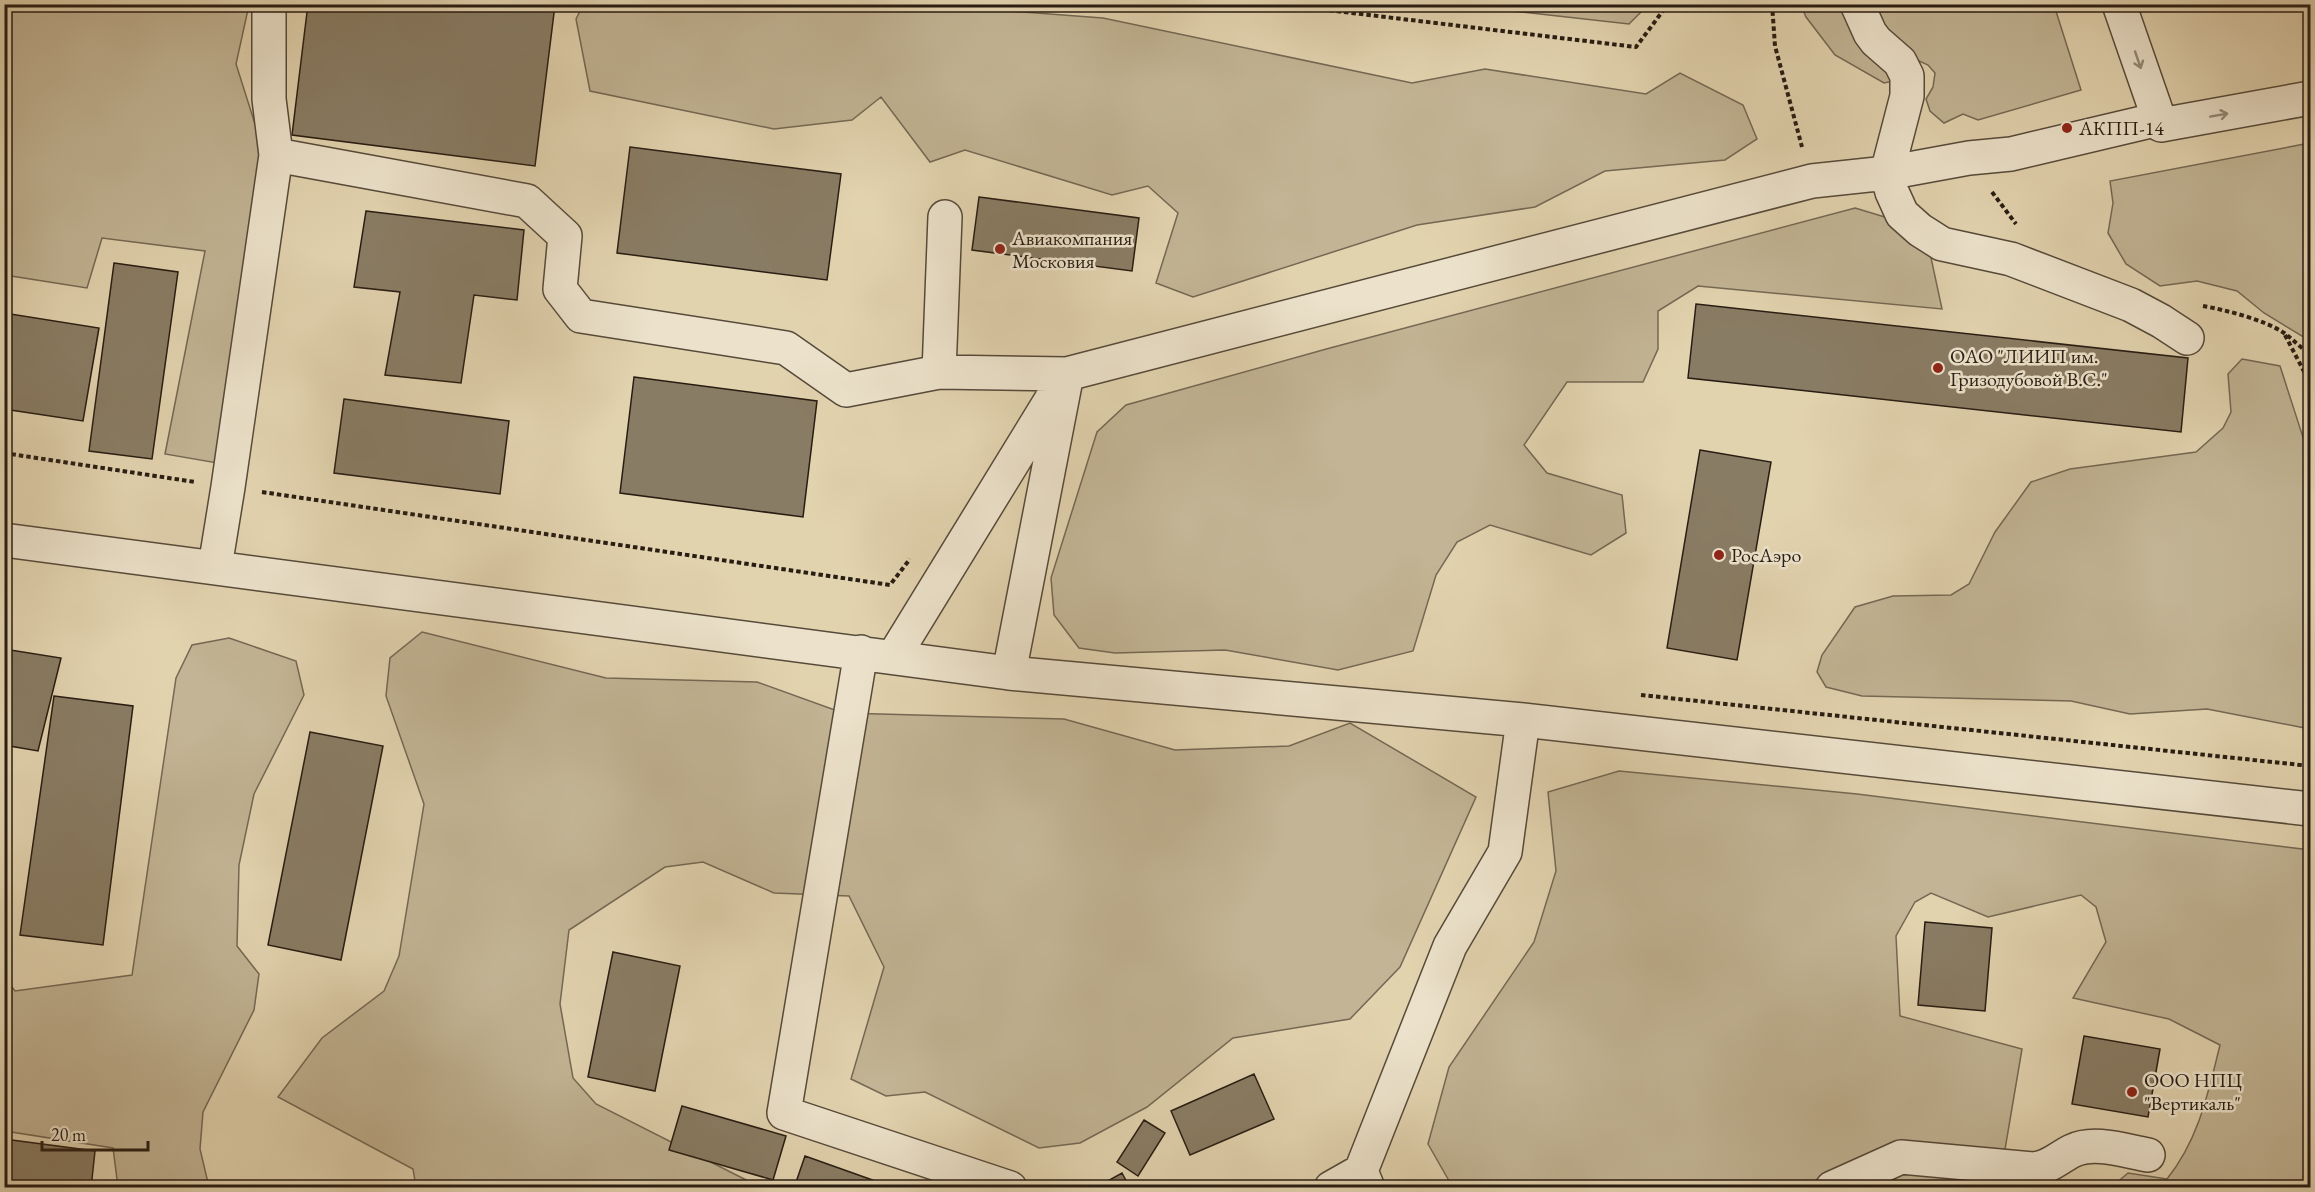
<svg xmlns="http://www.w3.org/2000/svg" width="2315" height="1192" viewBox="0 0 2315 1192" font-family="'EB Garamond',serif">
<rect width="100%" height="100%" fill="#e2d3af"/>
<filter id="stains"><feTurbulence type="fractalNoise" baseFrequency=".00333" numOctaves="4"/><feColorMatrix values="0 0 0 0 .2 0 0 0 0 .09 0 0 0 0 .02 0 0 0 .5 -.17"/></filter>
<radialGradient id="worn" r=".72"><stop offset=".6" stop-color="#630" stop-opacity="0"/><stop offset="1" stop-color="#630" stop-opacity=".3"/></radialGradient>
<!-- green -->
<path fill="#c2b494" stroke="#756854" stroke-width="1.5" d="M2008,4L2010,10L2028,5H2054L2081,90L1978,120L1963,114L1944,123L1930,111L1926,99L1933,87L1935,73L1928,65L1904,54L1863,5Z
M4,5H249L236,64L268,165L223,464L165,454L205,251L102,238L87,288L5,275Z
M583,5L915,4L1103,18L1412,83L1485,69L1646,94L1680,73L1743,105L1757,139L1725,160L1605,171L1535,207L1417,225L1193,297L1156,283L1178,213L1148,186L1112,195L965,150L930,162L881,97L852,120L774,129L590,91L576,19Z
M1459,5H1648L1629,24Z
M1801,5H1849L1898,80L1884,83L1835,55L1806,17Z
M2310,143V341L2264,313L2237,291L2197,281L2160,286L2126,264L2108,233L2113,203L2110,181Z
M1855,208L1898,221L1930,253L1942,309L1698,286L1658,311V349L1643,382H1567L1524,445L1547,473L1622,495L1626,533L1591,555L1490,525L1457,542L1436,575L1413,651L1338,670L1225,650L1115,653L1079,648L1054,615L1051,578L1097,432L1126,405L1330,348Z
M2242,359L2280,366L2310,459V729L2207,709L2130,714L2071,701L1862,696L1826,687L1817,672L1822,655L1855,607L1893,596L1951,595L1969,584L1995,532L2031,482L2070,469L2196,452L2223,428L2231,412L2228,374Z
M422,632L606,678L757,682L843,713L1064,719L1175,750L1289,746L1350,723L1476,797L1400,967L1350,1019L1233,1038L1147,1107L1080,1143L1039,1148L925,1092L886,1096L851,1079L884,967L849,896L774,893L703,862L665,867L569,930L560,1004L573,1078L596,1104L760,1187H416L413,1169L278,1097L322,1038L384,991L399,956L424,804L386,696L390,658Z
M229,638L296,661L304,695L254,794L239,865L237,946L259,974L254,1010L203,1112L200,1149L209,1187H118L113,1148L5,1131V978L15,991L132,975L176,678L192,645Z
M1619,771L1857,794L2310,850V1187H2114V1185L2128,1173L2167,1179C2199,1139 2208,1093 2220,1045L2169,1019L2073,998L2106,942L2096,907L2081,895L1988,917L1931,893L1915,902L1896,936L1900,1016L2022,1049L2002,1167L2014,1187L1452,1186L1428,1144L1449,1067L1534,942L1556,871L1548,792Z"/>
<!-- building -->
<path fill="#897c64" stroke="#281d13" stroke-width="1.5" d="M308,4L555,5L535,166L292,135Z
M2008,4H2028L2010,10Z
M630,147L841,174L827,280L617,253Z
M979,197L1139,218L1132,271L972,250Z
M366,211L524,230L517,300L474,295L461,383L385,375L400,292L354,287Z
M114,263L178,272L152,459L89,451Z
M1696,304L2188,358L2181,432L1688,378Z
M4,313L99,328L83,421L4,409Z
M634,377L817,401L803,517L620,493Z
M344,399L509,421L500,494L334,473Z
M1700,450L1771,462L1737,660L1667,648Z
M4,649L61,658L38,751L4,745Z
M54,696L133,706L103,945L20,935Z
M310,732L383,746L341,960L268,945Z
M1925,922L1992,928L1985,1011L1918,1005Z
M613,952L680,966L655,1091L588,1077Z
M2084,1036L2160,1049L2148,1117L2072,1104Z
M1254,1074L1274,1119L1190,1155L1171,1111Z
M682,1106L786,1136L773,1180L669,1150Z
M1144,1120L1165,1133L1138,1176L1117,1162Z
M4,1139L95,1151L91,1188H4Z
M805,1156L895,1188H794Z
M1122,1173L1130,1188H1095Z"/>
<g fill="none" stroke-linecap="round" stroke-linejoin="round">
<!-- minor casing -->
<g stroke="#564a3a" stroke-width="36">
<path id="minor" d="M1857,4L1870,33L1876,41L1900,62L1907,76V96L1887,173L1892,192L1902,214L1920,230L1942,244L2011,259L2131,305L2161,321L2187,338
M2119,4L2161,125L2310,98
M276,155L527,201L565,236L560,289L581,316L786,348L846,390L939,372L1067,374L1009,673
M939,372L945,217
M4,540L1009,673L1523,720L2310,809
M215,567L228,487L276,155L269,99V4
M861,652L784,1113L1010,1188
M894,656L1067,374L1812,181L1887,173L1969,158L2011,154L2159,119
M1331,1188L1361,1171
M1368,1188L1361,1171L1450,946L1505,852L1523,720
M1832,1188L1901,1157L2033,1169C2049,1168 2058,1158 2072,1151C2094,1140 2125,1151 2148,1155"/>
</g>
<!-- path -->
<path stroke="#281d13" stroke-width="4" stroke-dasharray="4.5 3" stroke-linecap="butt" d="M1277,4L1636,47L1668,4
M1772,4L1775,46L1802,147
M1992,192L2016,224
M2203,306C2226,310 2265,320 2284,333C2294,340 2300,348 2310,353
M2285,335L2310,383
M4,453L195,482
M262,492L890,585L910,559
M1641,695L2310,766"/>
<!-- minor -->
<use href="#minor" stroke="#ece2cb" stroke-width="33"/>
</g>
<!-- one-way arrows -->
<defs><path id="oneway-shaft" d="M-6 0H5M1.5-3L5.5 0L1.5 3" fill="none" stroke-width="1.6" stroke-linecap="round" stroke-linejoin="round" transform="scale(1.5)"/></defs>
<g stroke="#948978">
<use href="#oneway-shaft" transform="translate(2138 60) rotate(71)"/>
<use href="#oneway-shaft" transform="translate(2219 115) rotate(-10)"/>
</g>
<!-- markers -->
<g fill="#8f2418" stroke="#ece2cb" stroke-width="2">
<circle cx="2067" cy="128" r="6"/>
<circle cx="1000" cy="249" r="6"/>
<circle cx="1938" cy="368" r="6"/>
<circle cx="1719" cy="555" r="6"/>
<circle cx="2132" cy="1092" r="6"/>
</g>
<g text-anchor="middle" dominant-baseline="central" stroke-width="5" stroke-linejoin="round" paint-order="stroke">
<!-- poi labels -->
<g font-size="20" fill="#281d13" stroke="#ece2cb" text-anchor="start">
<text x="2079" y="128">АКПП-14</text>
<text x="1012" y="238">Авиакомпания<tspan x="1012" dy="23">Московия</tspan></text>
<text x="1950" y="356">ОАО "ЛИИП им.<tspan x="1950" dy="23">Гризодубовой В.С."</tspan></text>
<text x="1731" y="555">РосАэро</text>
<text x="2144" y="1080">ООО НПЦ<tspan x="2144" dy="23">"Вертикаль"</tspan></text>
</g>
</g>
<!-- margin -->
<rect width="2315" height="1192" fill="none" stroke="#e2d3af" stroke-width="24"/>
<rect x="6" y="6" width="2303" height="1180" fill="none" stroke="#281d13" stroke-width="3"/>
<rect x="12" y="12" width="2291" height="1168" fill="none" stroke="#281d13" stroke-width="1.5"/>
<!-- scale -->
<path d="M42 1141v9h106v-9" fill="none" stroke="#281d13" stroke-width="3"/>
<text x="51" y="1141" font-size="18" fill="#281d13" stroke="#ece2cb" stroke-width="4.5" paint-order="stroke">20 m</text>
<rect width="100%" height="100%" filter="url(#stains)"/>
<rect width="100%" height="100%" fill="url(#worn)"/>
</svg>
